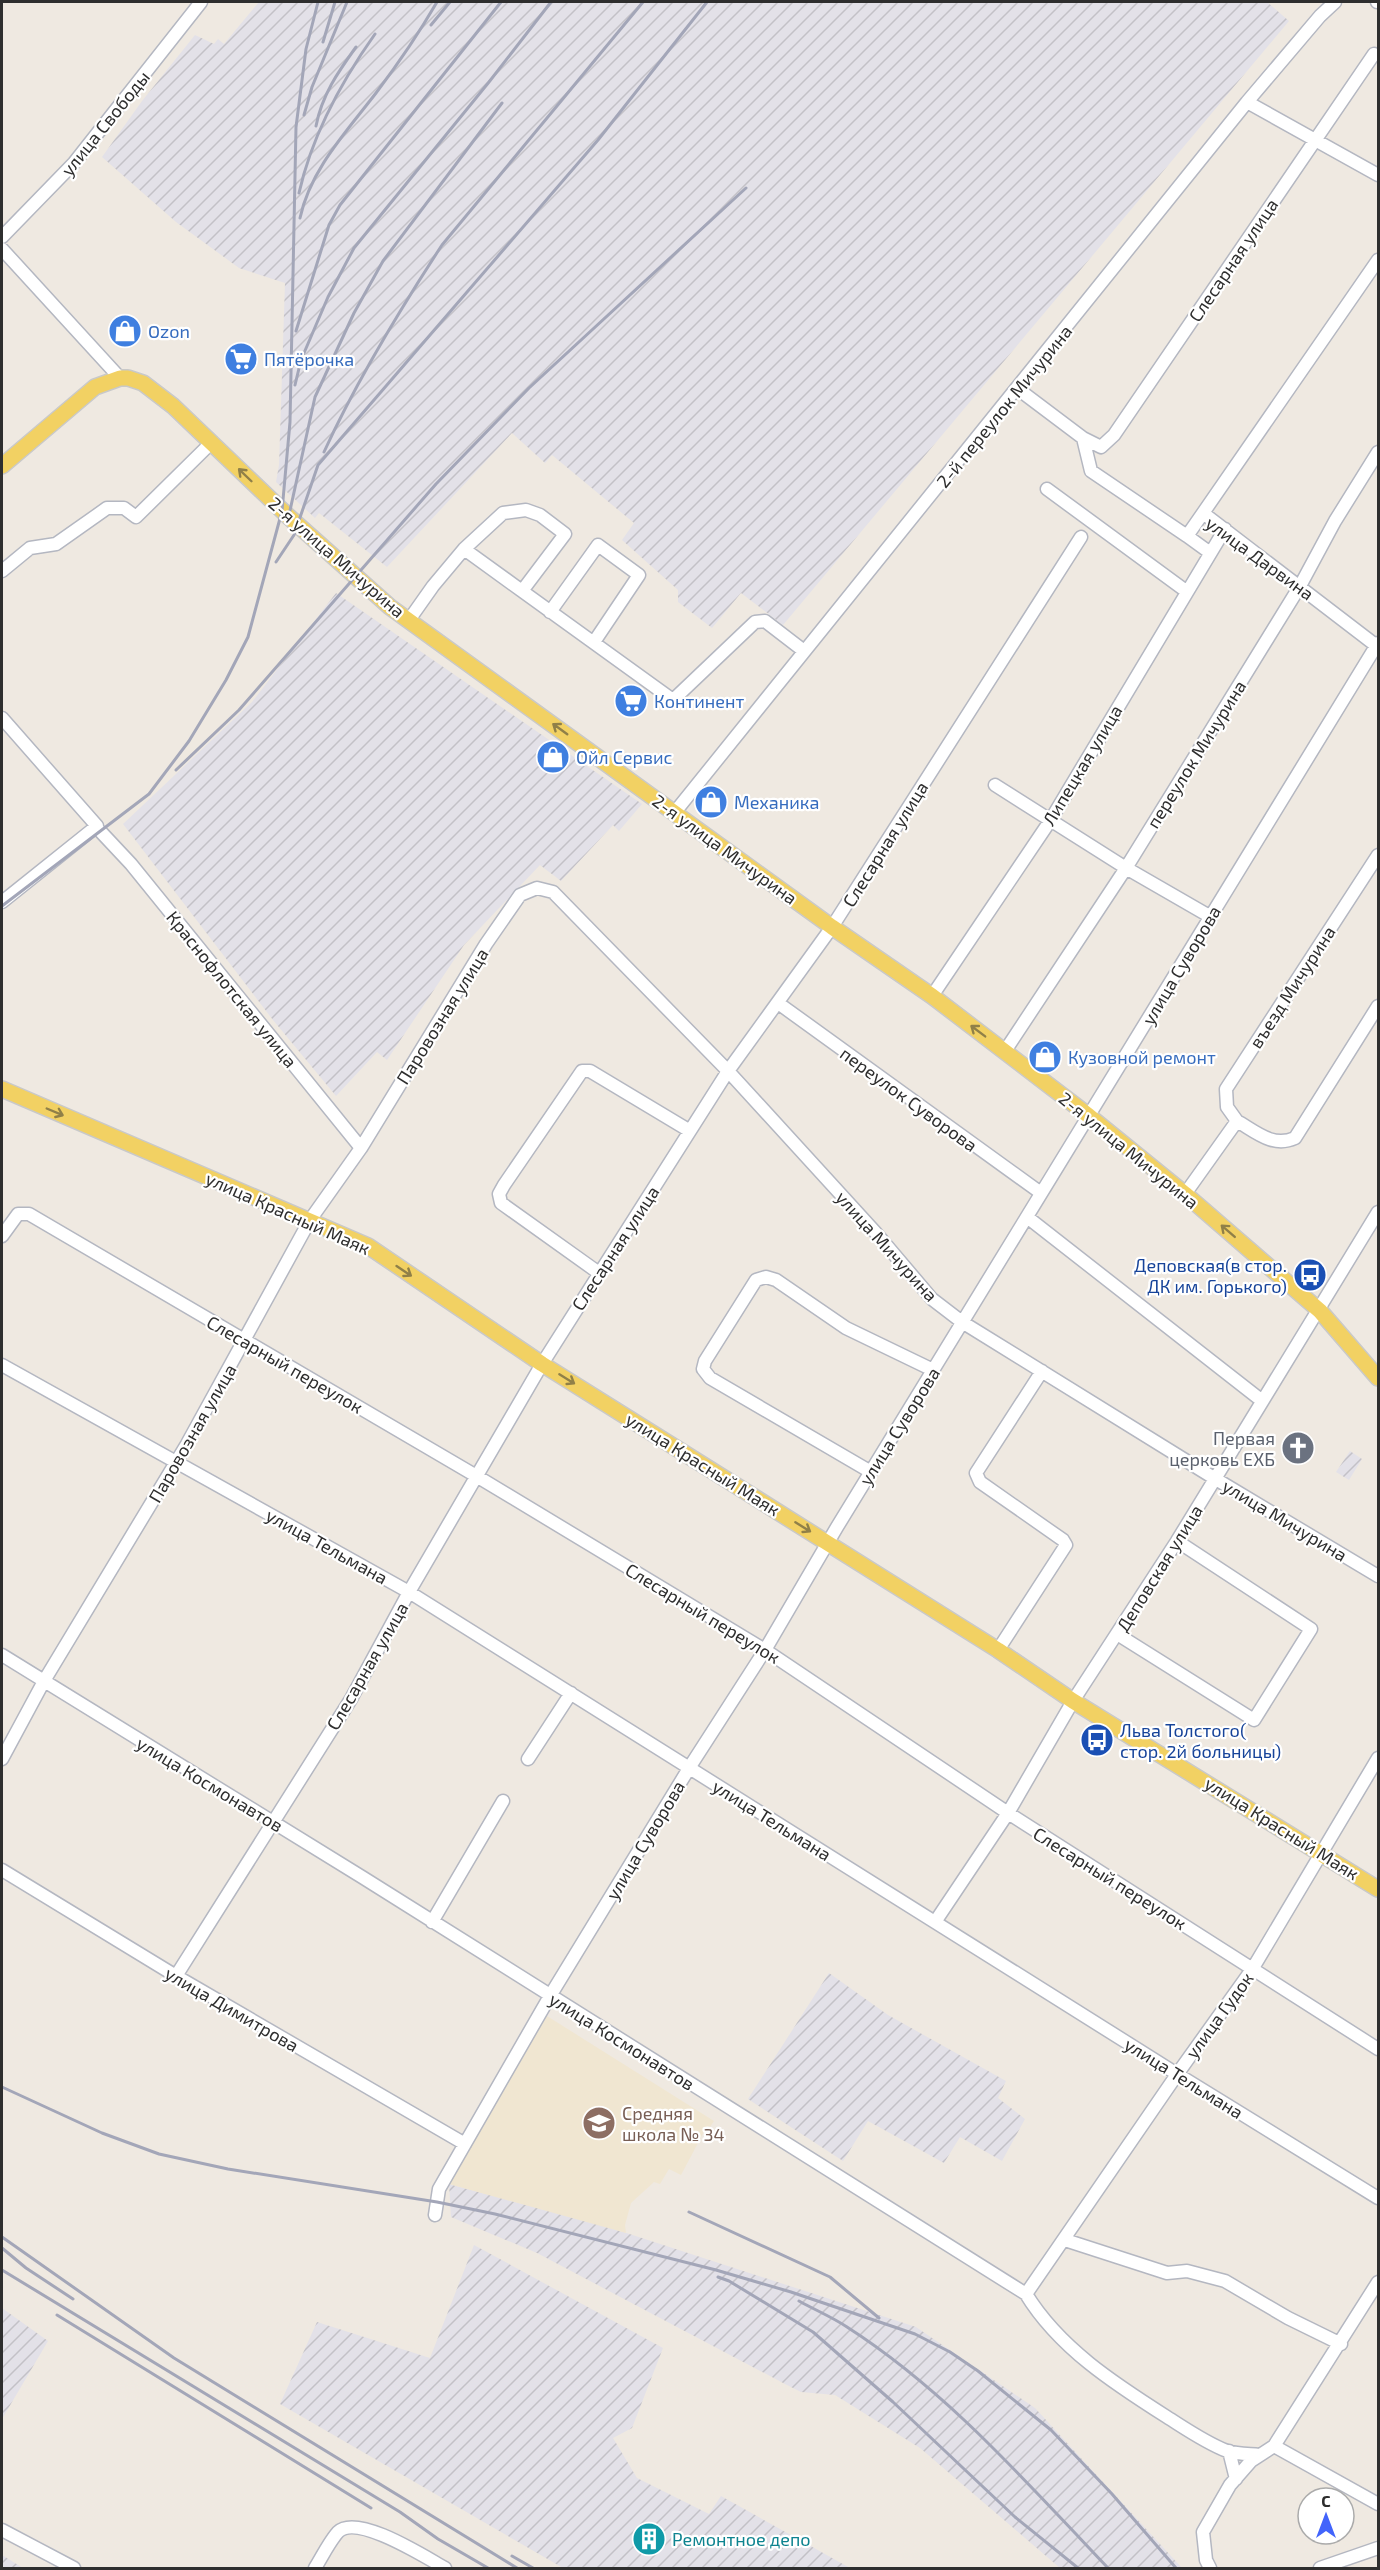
<svg xmlns="http://www.w3.org/2000/svg" width="1380" height="2570" viewBox="0 0 1380 2570" font-family="'Exo 2',sans-serif">
<defs>
<pattern id="industrial-furrows" width="10" height="10" patternUnits="userSpaceOnUse" patternTransform="scale(1.5)"><rect width="10" height="10" fill="#e3e1e8"/><path d="M-1 1l2-2M0 10L10 0M9 11l2-2" fill="none" stroke="#c3c1c7"/></pattern>
</defs>
<rect width="100%" height="100%" fill="#efe9e1"/>
<!-- industrial -->
<path fill="url(#industrial-furrows)" d="M259,2H1267L1289,21L783,625L741,593L712,628L678,602V590L622,540L634,523L552,455L545,463L512,433L387,567L319,513L315,518L276,482L279,465L285,283L239,268L176,222L102,157L142,101L195,35L214,44L218,39L224,44Z
M336,593L642,804L619,831L613,825L561,881L540,865L464,945L387,1060L377,1052L336,1096L273,1020L123,824L252,702Z
M1350,1451L1362,1459L1349,1480L1336,1472Z
M829,1973L888,2015L1006,2081L998,2098L1025,2119L1002,2161L960,2137L944,2163L868,2121L843,2161L748,2099Z
M449,2184L611,2228L916,2327L1035,2408L1182,2568H1060L920,2448L835,2395L801,2392L785,2384L537,2253L451,2217Z
M474,2245L663,2348L632,2428L613,2438L637,2478L709,2514L721,2496L850,2568H563L280,2404L317,2322L430,2358Z
M2,2308L48,2341L2,2419Z
M2,2555L23,2568H2Z"/>
<!-- education -->
<path fill="#f0e6d1" d="M547,2016L714,2121L710,2127L707,2126L681,2175L669,2169L660,2184L654,2182L631,2203L625,2225L626,2233L449,2184Z"/>
<g fill="none" stroke-linecap="round" stroke-linejoin="round">
<!-- minor casing -->
<g stroke="#b4b7c1" stroke-width="15">
<path id="minor" d="M1377,2H1378
M1247,102L1378,175
M2,237L74,163L201,2
M2,249L120,378
M1018,389L1083,438L1091,471L1187,536L1203,513L1378,647
M1083,438L1101,447L1114,435L1374,54
M1047,489L1186,591
M1203,513L1378,260
M1187,536L1209,552
M464,549L522,591
M2,571L30,548L56,544L107,508H124L136,517L211,443
M550,612L598,545L639,575L594,642
M409,620L433,586L464,549L503,513L526,510L540,515L565,534L522,591L673,700L755,622L765,621L804,651
M2,718L97,826L2,902
M995,785L1126,868L1211,917
M675,812L1247,102L1320,16L1335,2
M101,832L131,864L361,1148
M932,996L1050,821L1225,529
M778,1003L1041,1193
M1005,1051L1126,868L1300,586L1335,521L1378,452
M1237,1121C1256,1132 1273,1148 1295,1138L1378,1006
M1185,1194L1237,1121L1227,1107L1226,1089L1378,855
M1027,1217L1261,1400
M2,1236L18,1214H29L478,1477L765,1650L1008,1813L1378,2049
M599,1273L501,1203L499,1194L504,1185L582,1071H590L690,1131
M2,1365L409,1592L1177,2074L1378,2198
M871,1472L710,1378L703,1369L705,1361L756,1280L766,1277L776,1280L846,1328L933,1370
M1117,1634L1254,1720L1311,1629L1177,1541
M998,1650L1066,1545L1063,1540L980,1482L976,1473L1042,1371
M2,1655L362,1877L1026,2294C1059,2348 1115,2384 1167,2417C1186,2429 1206,2443 1227,2451C1237,2454 1249,2454 1259,2455
M2,1759L44,1681L187,1444L310,1220L361,1148L486,944L520,895L537,888L553,892L728,1071L876,1233L932,1299L962,1322L1214,1478L1378,1576
M528,1759L571,1693
M2,1870L176,1976L465,2144
M432,1922L503,1801
M935,1922L1008,1813L1073,1701L1177,1541L1378,1212
M176,1976L351,1699L409,1592L542,1364L728,1071L832,927L1081,537
M435,2215L439,2189L550,1996L691,1765L765,1650L837,1527L1378,643
M1065,2240L1167,2273L1187,2271L1225,2281L1288,2318L1341,2344
M1026,2294L1178,2073L1253,1968L1378,1758
M1274,2446L1378,2504
M1229,2451L1236,2479
M2,2530L74,2568
M315,2568C322,2557 329,2542 338,2532C357,2513 425,2557 445,2568
M1210,2568L1206,2560L1203,2532L1230,2485L1251,2461L1274,2446L1378,2282
M1320,2568L1378,2548"/>
</g>
<!-- major casing -->
<g stroke="#c9c9c9" stroke-width="18">
<path id="major" d="M2,466L95,387L120,378H128L143,383L173,406L289,517L390,607L832,927L932,996L1089,1116L1185,1194L1320,1311L1378,1378
M2,1089L368,1246L542,1364L998,1650L1073,1701L1378,1889"/>
</g>
<!-- minor -->
<use href="#minor" stroke="#fff" stroke-width="12"/>
<!-- major -->
<use href="#major" stroke="#f2d163" stroke-width="15"/>
<!-- rail -->
<path stroke="#a3a6b8" stroke-width="3" d="M431,25L450,2
M323,42L335,2
M304,115L312,87L347,2
M316,126C322,95 338,72 356,47
M299,193C312,135 341,82 375,34
M300,218C310,170 347,131 376,93C398,64 419,33 437,2
M296,331L329,225L340,205L501,2
M295,385L301,360L328,297L354,248L489,82L551,2
M324,452C357,380 399,311 442,245L643,2
M289,515L315,397L354,313L383,261L502,103
M276,562L294,535L318,465L598,140L707,2
M176,770L239,710L436,484L529,388L746,188
M2,906L149,794L189,741L226,680L248,637L282,511L290,422L296,127L306,49L318,2
M2,2087L102,2133L159,2154L228,2169L437,2202L495,2214L716,2270L791,2292L915,2334L950,2352L978,2371L1051,2430L1112,2494L1176,2568
M689,2212L830,2277L879,2318
M2,2237L174,2358L517,2568
M2,2248L26,2268L73,2299
M2,2270L400,2512L438,2539L488,2568
M718,2277L729,2281L813,2332L893,2402L1015,2517L1078,2568
M799,2301C815,2310 832,2317 847,2327C947,2391 1027,2483 1108,2568
M57,2315L371,2508
M512,2556L533,2568"/>
</g>
<!-- one-way arrows -->
<defs><path id="oneway-shaft" d="M-6 0H5M1.5-3L5.5 0L1.5 3" fill="none" stroke-width="1.6" stroke-linecap="round" stroke-linejoin="round" transform="scale(1.5)"/></defs>
<g stroke="#908048">
<use href="#oneway-shaft" transform="translate(245 475) rotate(-136)"/>
<use href="#oneway-shaft" transform="translate(560 729) rotate(-144)"/>
<use href="#oneway-shaft" transform="translate(978 1031) rotate(-143)"/>
<use href="#oneway-shaft" transform="translate(55 1112) rotate(23)"/>
<use href="#oneway-shaft" transform="translate(1228 1231) rotate(-139)"/>
<use href="#oneway-shaft" transform="translate(404 1271) rotate(34)"/>
<use href="#oneway-shaft" transform="translate(567 1379) rotate(32)"/>
<use href="#oneway-shaft" transform="translate(803 1527) rotate(32)"/>
</g>
<!-- icons -->
<defs>
<g id="shop-disc" transform="scale(1.725)"><circle r="9.5" fill="#3f7fe0" stroke="#fff"/><path d="M-5-2.5h2.3a2.7 3.5 0 0 1 5.4 0H5L5.5 6h-11ZM-1.5-2.5h3a1.5 2.3 0 0 0-3 0Z" fill="#fff"/></g>
<g id="supermarket-disc" transform="scale(1.725)"><circle r="9.5" fill="#3f7fe0" stroke="#fff"/><path d="M-6-5.5h2.5l.6 2H6L4.5 2H-2.5L-4.4-4H-6ZM-1.5 3.2a1.3 1.3 0 1 0 .1 0ZM3 3.2a1.3 1.3 0 1 0 .1 0Z" fill="#fff"/></g>
<g id="bus-disc" transform="scale(1.725)"><circle r="9.5" fill="#1a4fb4" stroke="#fff"/><path d="M-5-6H5V4H4V6H2V4H-2V6H-4V4H-5ZM-3.5-4V0h7V-4ZM-3.5 1.2v1.5H-2V1.2ZM2 1.2v1.5H3.5V1.2Z" fill="#fff"/></g>
<g id="church-disc" transform="scale(1.725)"><circle r="9.5" fill="#6b7280" stroke="#fff"/><path d="M-1.2-6h2.4v3.5h3.3v2.4h-3.3V6h-2.4V-.1h-3.3v-2.4h3.3Z" fill="#fff"/></g>
<g id="school-disc" transform="scale(1.725)"><circle r="9.5" fill="#8d6e63" stroke="#fff"/><path d="M0-5L7-2L0 1L-7-2ZM-4 1L0 2.5L4 1V4Q0 6-4 4Z" fill="#fff"/></g>
<g id="building-disc" transform="scale(1.725)"><circle r="9.5" fill="#0f9aa8" stroke="#fff"/><path d="M-4-6H4V6H1V3H-1V6H-4ZM-2.5-4.3h1.7v1.8h-1.7ZM.8-4.3h1.7v1.8H.8ZM-2.5-1h1.7V.8h-1.7ZM.8-1h1.7V.8H.8Z" fill="#fff"/></g>
</defs>
<g fill-rule="evenodd">
<use href="#shop-disc" x="125" y="331"/>
<use href="#supermarket-disc" x="241" y="359"/>
<use href="#supermarket-disc" x="631" y="701"/>
<use href="#shop-disc" x="553" y="757"/>
<use href="#shop-disc" x="711" y="802"/>
<use href="#shop-disc" x="1045" y="1057"/>
<use href="#bus-disc" x="1310" y="1275"/>
<use href="#church-disc" x="1298" y="1448"/>
<use href="#bus-disc" x="1097" y="1740"/>
<use href="#school-disc" x="599" y="2123"/>
<use href="#building-disc" x="649" y="2539"/>
</g>
<g text-anchor="middle" dominant-baseline="central" stroke-width="4.5" stroke-linejoin="round" paint-order="stroke">
<!-- street labels -->
<g font-size="18" fill="#2e2e2e" stroke="#fff">
<text transform="translate(105 123) rotate(-51)">улица Свободы</text>
<text transform="translate(1233 260) rotate(-56)">Слесарная улица</text>
<text transform="translate(1004 406) rotate(-51)">2-й переулок Мичурина</text>
<text transform="translate(337 557) rotate(41)">2-я улица Мичурина</text>
<text transform="translate(1260 558) rotate(36)">улица Дарвина</text>
<text transform="translate(1196 754) rotate(-58)">переулок Мичурина</text>
<text transform="translate(1082 765) rotate(-59)">Липецкая улица</text>
<text transform="translate(885 844) rotate(-58)">Слесарная улица</text>
<text transform="translate(725 849) rotate(36)">2-я улица Мичурина</text>
<text transform="translate(1181 965) rotate(-59)">улица Суворова</text>
<text transform="translate(1292 987) rotate(-57)">въезд Мичурина</text>
<text transform="translate(232 989) rotate(51)">Краснофлотская улица</text>
<text transform="translate(442 1016) rotate(-58)">Паровозная улица</text>
<text transform="translate(909 1099) rotate(36)">переулок Суворова</text>
<text transform="translate(1129 1150) rotate(39)">2-я улица Мичурина</text>
<text transform="translate(288 1213) rotate(24)">улица Красный Маяк</text>
<text transform="translate(887 1246) rotate(48)">улица Мичурина</text>
<text transform="translate(615 1248) rotate(-57)">Слесарная улица</text>
<text transform="translate(285 1364) rotate(30)">Слесарный переулок</text>
<text transform="translate(899 1426) rotate(-58)">улица Суворова</text>
<text transform="translate(192 1433) rotate(-60)">Паровозная улица</text>
<text transform="translate(703 1464) rotate(32)">улица Красный Маяк</text>
<text transform="translate(1285 1520) rotate(31)">улица Мичурина</text>
<text transform="translate(327 1546) rotate(29)">улица Тельмана</text>
<text transform="translate(1159 1568) rotate(-58)">Деповская улица</text>
<text transform="translate(703 1613) rotate(31)">Слесарный переулок</text>
<text transform="translate(367 1666) rotate(-60)">Слесарная улица</text>
<text transform="translate(210 1784) rotate(31)">улица Космонавтов</text>
<text transform="translate(772 1820) rotate(32)">улица Тельмана</text>
<text transform="translate(1282 1828) rotate(32)">улица Красный Маяк</text>
<text transform="translate(645 1840) rotate(-59)">улица Суворова</text>
<text transform="translate(1110 1878) rotate(32)">Слесарный переулок</text>
<text transform="translate(232 2009) rotate(30)">улица Димитрова</text>
<text transform="translate(1219 2015) rotate(-54)">улица Гудок</text>
<text transform="translate(622 2041) rotate(32)">улица Космонавтов</text>
<text transform="translate(1184 2078) rotate(32)">улица Тельмана</text>
</g>
<!-- shop labels -->
<g font-size="18" fill="#366cbe" stroke="#fff" text-anchor="start">
<text x="148" y="331">Ozon</text>
<text x="264" y="359">Пятёрочка</text>
<text x="654" y="701">Континент</text>
<text x="576" y="757">Ойл Сервис</text>
<text x="734" y="802">Механика</text>
<text x="1068" y="1057">Кузовной ремонт</text>
</g>
<!-- transit labels -->
<g font-size="18" fill="#164399" stroke="#fff" text-anchor="end">
<text x="1287" y="1265">Деповская(в стор.<tspan x="1287" dy="21">ДК им. Горького)</tspan></text>
<text x="1120" y="1730" text-anchor="start">Льва Толстого(<tspan x="1120" dy="21">стор. 2й больницы)</tspan></text>
</g>
<!-- worship labels -->
<g font-size="18" fill="#5b616d" stroke="#fff" text-anchor="end">
<text x="1275" y="1438">Первая<tspan x="1275" dy="21">церковь ЕХБ</tspan></text>
</g>
<!-- education labels -->
<g font-size="18" fill="#785e54" stroke="#fff" text-anchor="start">
<text x="622" y="2113">Средняя<tspan x="622" dy="21">школа № 34</tspan></text>
</g>
<!-- culture labels -->
<g font-size="18" fill="#0d838f" stroke="#fff" text-anchor="start">
<text x="672" y="2539">Ремонтное депо</text>
</g>
</g>
<!-- border -->
<rect width="1380" height="2570" fill="none" stroke="#2e2e2e" stroke-width="6"/>
<!-- north arrow -->
<g transform="translate(1326 2516)"><circle r="28" fill="#ffffff" stroke="#ababab" stroke-width="1.5"/>
<path d="M0-4.5L10 22L0 15L-10 22Z" fill="#4264fb"/>
<text y="-9" font-size="16" font-weight="bold" text-anchor="middle" fill="#2e2e2e">С</text>
</g>
</svg>
